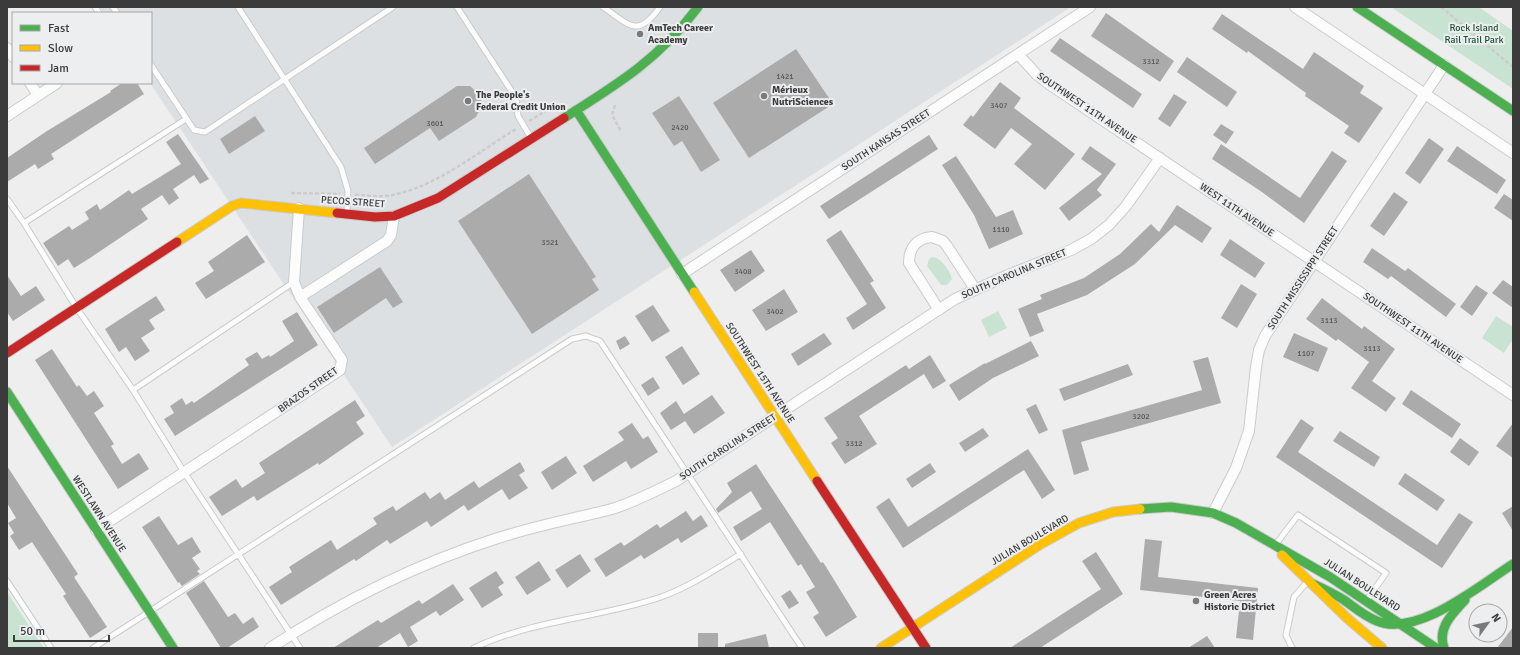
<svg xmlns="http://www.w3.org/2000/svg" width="1520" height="655" viewBox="0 0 1520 655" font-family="Signika,sans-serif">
<rect width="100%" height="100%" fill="#eeeeef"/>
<!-- built -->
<path fill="#dce0e3" d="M100,7H1071L392,447L150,83L151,13H104Z"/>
<!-- green -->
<path fill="#c9e3d3" d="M1391,7H1479L1513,31V89Z
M932,257C941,257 950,271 952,279L947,285H941L927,266L929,259Z
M998,311L1007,328L989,337L981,320Z
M1496,316L1513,327V339L1504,353L1482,338Z
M7,592L44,648H7Z"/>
<!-- building -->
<path fill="#acabac" d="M1106,13L1174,61L1160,82L1091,36Z
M1222,14L1303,69L1314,52L1364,86L1360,93L1383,108L1359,143L1344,133L1349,126L1305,96L1306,93L1248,51L1247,53L1212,29Z
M1060,38L1142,94L1133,108L1050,51Z
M796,49L833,104L749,158L713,103Z
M1187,57L1237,92L1227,107L1177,72Z
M1000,82L1021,98L1014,108L1075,154L1045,190L1014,164L1032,144L1011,128L995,149L963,125L971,115L973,117Z
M122,83H137L144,94L51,154L54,159L38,169L35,164L7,182V158L47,131L111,92L110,91Z
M457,86H470L480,95L482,105L476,117L439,141L430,128L375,164L364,148Z
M1174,94L1187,102L1170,127L1158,119Z
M679,96L720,160L701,172L682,141L674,146L652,113Z
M255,116L265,131L229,154L220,139Z
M1221,124L1234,132L1226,144L1213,135Z
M178,134L209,179L200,184L194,175L173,189L179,198L169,205L162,195L141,209L148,219L90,258L74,268L68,259L58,266L43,243L69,226L72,230L89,219L85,212L97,204L100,210L129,190L132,194L181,164L166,142Z
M929,135L938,149L829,219L820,206Z
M1429,138L1444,149L1420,184L1405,173Z
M1221,144L1300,198L1332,151L1347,161L1304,223L1262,192L1212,159Z
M1090,146L1116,164L1097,190L1102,195L1069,221L1059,208L1102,174L1081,159Z
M1457,146L1506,180L1497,194L1447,161Z
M956,156L996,217L1013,210L1023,234L989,249L974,215L942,165Z
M529,174L596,277L592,279L599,290L532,334L458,221Z
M1394,192L1408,202L1384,236L1370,226Z
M1504,194L1513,200V221L1494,208Z
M1177,205L1212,228L1202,243L1175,225L1135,264L1087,295L1037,314L1044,331L1030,337L1018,309L1042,299L1040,295L1084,278L1120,254L1151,224L1159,232Z
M841,230L874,281L870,283L886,308L853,330L846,318L867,304L826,240Z
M247,235L265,262L206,299L195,283L214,271L208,262Z
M1230,239L1265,263L1255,278L1220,255Z
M1372,248L1405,271L1408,268L1456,304L1446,317L1391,276L1388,279L1363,262Z
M751,250L765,271L735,292L720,270Z
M380,267L403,302L393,308L386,298L334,333L317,307Z
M7,275L21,296L36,286L45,300L13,321L7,312Z
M1503,280L1513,287V308L1492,293Z
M1241,284L1257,294L1237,328L1221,318Z
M1476,285L1488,293L1472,316L1460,307Z
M784,289L798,312L766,331L752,310Z
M156,296L165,310L149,320L155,329L141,338L150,351L135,361L126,347L119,352L105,329Z
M1322,298L1362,329L1364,326L1395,349L1372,381L1396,398L1386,412L1351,388L1369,362L1338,339L1336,341L1306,319Z
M653,305L670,331L652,342L635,316Z
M297,312L318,345L175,436L164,419L174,413L170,406L182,398L186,405L192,401L194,403L249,365L245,359L257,352L262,359L269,355L270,357L294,341L282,321Z
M824,333L832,344L798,366L791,354Z
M1294,333L1328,348L1318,372L1283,357Z
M625,336L630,344L620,350L616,341Z
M1031,341L1039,356L993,378L959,401L949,385L985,363V364Z
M682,346L700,374L683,385L665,357Z
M52,349L77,387L79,385L87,396L94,391L104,406L94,413L114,444L111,446L122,464L139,453L149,469L118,489L35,360Z
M930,355L946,381L933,389L924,374L859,416L877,444L845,464L831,443L838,438L824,418L906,365L909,369Z
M1208,357L1221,403L1081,442L1089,470L1074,475L1062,430L1202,390L1193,361Z
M1128,364L1133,375L1064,401L1059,389Z
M653,377L660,388L648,396L641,385Z
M1411,390L1461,424L1452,438L1402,404Z
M712,395L725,413L694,434L685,421L671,430L660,413L676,401L684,414Z
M355,400L365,416L356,422L364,434L319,465L318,463L257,501L254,496L222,516L209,497L236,479L242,488L265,473L259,463Z
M1036,404L1048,430L1039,434L1026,409Z
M1301,419L1314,428L1298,452L1437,545L1459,513L1473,522L1442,568L1276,457Z
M632,423L643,439L648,436L658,452L631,469L626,461L593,482L583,466L624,440L618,432Z
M1513,423V458L1496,446Z
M983,428L989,436L965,452L959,443Z
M1340,431L1380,457L1374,467L1333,441Z
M1460,438L1479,452L1469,466L1450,452Z
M1028,449L1055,490L1042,499L1024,470L903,548L876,507L889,498L908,527Z
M566,456L577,473L552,490L541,472Z
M520,462L525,471L519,475L528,488L509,500L502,489L468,511L464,505L431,527L427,521L390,544L387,540L356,561L354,559L281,605L269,587L292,572L289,567L331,540L337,550L377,524L373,518L393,506L396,511L425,492L430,499L440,492L445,500L474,481L479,488Z
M930,463L936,472L912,488L906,479Z
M756,464L821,563L823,562L857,617L826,637L813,617L819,613L806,592L815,587L801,564L798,566L770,522L741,541L733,527L762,509L751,491L718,513L716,509L732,492L727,483Z
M7,466L78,574L74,577L107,627L90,638L63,596L66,594L32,542L19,550L10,536L14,533L8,523L16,518L7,503Z
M1405,473L1445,500L1437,511L1398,484Z
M1513,506V531L1502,513Z
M686,511L693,521L701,515L708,526L681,543L678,538L644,559L641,555L606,577L594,559L621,542L624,546L657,524L660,528Z
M159,516L178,545L192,537L201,552L192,558L200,569L197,571L200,574L182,586L179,582L178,583L142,527Z
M1145,539L1162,541L1158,577L1258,588L1253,640L1236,638L1240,601L1140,590Z
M1096,552L1123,594L1040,648H1010L1101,589L1082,561Z
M580,554L591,571L567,588L555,570Z
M539,561L551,580L527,595L515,577Z
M496,571L504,583L498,587L503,595L482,608L469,588Z
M204,581L228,617L235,613L243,624L253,617L259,627L227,648H221L186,593Z
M453,584L464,600L440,616L436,611L410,627L418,641L408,647L400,633L376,648H333L378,620L381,623L419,600L422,604Z
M790,590L799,603L789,609L781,596Z
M1513,627V648H1497Z
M698,633H718V648H698Z
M766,634L769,648H725V644Z
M1207,636L1215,648H1188Z"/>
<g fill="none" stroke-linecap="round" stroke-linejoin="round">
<!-- lane casing -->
<g stroke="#cacbcb" stroke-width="7">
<path id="lane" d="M95,7L99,13
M113,7L117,13
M238,7L341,167L348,191L347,213
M457,7L516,98L518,116L531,138
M603,7C630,25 637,39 660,7
M151,65L194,130L205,132L393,7
M7,199L24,223L76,307L133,390L184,472L300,648
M24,223L186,119
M133,390L294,282
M1276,544L1298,515L1386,573L1367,600
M7,581L51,648
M93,648L572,339L586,336L600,341L802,648
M474,648C532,620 600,618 661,597C689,587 716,569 741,554
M1292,648L1286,635L1294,597L1308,581"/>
</g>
<!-- street casing -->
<g stroke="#cacbcb" stroke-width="12">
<path id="street" d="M1295,7L1513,153
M7,48L13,57
M1018,54L1036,74L1049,84L1513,395
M30,83L38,95
M7,116L57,83
M682,274L1090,7
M300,297L387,241L391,235L394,216
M939,310L909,263C909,248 917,238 932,237L943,241L947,246L975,289
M1213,513L1236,468L1249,431L1256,367L1259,350L1265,336L1444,65
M96,530L340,370L342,360L300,297L294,282L299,208
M270,648C342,601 416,564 498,538C523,530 548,524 574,518C587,515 602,512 615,508C636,501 656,491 676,481L955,299L1008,275L1071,250L1091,239L1109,225L1126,206L1160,158"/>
</g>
<!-- fast casing -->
<g stroke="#cacbcb" stroke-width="11">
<path id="fast" d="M1357,7L1513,111
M576,110L694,292
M564,118C618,84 659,59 698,7
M7,392L173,648
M1140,509L1171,507L1213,513L1236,523L1330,577L1436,648
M1311,583C1322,588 1333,593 1344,600C1354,607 1364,616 1377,621C1417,638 1480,585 1513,564
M1444,648C1437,628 1452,614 1465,600"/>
</g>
<!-- slow casing -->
<g stroke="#cacbcb" stroke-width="11">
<path id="slow" d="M177,242L232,206L241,203L337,213
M694,292L817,481
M1282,555L1347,618L1382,648
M881,648L1041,544L1079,523L1113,512L1140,509"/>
</g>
<!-- jam casing -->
<g stroke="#cacbcb" stroke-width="11">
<path id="jam" d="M337,213L375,217L394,216L438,198L564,118
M7,353L177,242
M817,481L926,648"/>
</g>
<!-- path -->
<path stroke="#cccccd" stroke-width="2.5" stroke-dasharray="4 2" stroke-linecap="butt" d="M1441,7L1513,67
M615,105L612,115L621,131
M529,121L554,106
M291,193L340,194
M355,195C365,195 376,197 385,196C431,191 478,152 516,129"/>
<!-- lane -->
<use href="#lane" stroke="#fcfcfd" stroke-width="5"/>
<!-- street -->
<use href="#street" stroke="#fcfcfd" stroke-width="10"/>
<!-- fast -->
<use href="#fast" stroke="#4caf50" stroke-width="9"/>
<!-- slow -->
<use href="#slow" stroke="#ffc107" stroke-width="9"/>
<!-- jam -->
<use href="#jam" stroke="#c62828" stroke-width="9"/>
</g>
<!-- markers -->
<g fill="#7a7a7b" stroke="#edeef0" stroke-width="1.5">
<circle cx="640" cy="34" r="4"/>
<circle cx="764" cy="96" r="4"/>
<circle cx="468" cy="101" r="4"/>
<circle cx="1196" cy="601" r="4"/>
</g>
<g text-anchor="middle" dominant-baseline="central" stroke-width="4" stroke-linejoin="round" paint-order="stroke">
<!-- number labels -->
<g font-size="8" fill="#575758">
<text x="1151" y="61">3312</text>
<text x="785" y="76">1421</text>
<text x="999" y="105">3407</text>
<text x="435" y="123">3601</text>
<text x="680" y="127">2420</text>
<text x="1001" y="229">1110</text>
<text x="550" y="242">3521</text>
<text x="743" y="271">3408</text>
<text x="775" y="311">3402</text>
<text x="1329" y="320">3113</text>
<text x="1372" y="348">3113</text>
<text x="1306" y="353">1107</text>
<text x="1141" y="416">3202</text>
<text x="854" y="443">3312</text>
</g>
<!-- poi labels -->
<g font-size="10" font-weight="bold" fill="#3b3b3c" stroke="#edeef0" text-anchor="start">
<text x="648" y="28">AmTech Career<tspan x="648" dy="12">Academy</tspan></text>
<text x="772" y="90">Mérieux<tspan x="772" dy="12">NutriSciences</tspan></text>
<text x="476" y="95">The People's<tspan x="476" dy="12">Federal Credit Union</tspan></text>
<text x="1204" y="595">Green Acres<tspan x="1204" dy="12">Historic District</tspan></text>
</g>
<!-- park labels -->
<g font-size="10" fill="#1a5235" stroke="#edeef0">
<text x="1474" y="28">Rock Island<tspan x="1474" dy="12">Rail Trail Park</tspan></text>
</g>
<!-- street labels -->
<g font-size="10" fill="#3b3b3c" stroke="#edeef0">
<text transform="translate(1087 108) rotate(34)">SOUTHWEST 11TH AVENUE</text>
<text transform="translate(886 140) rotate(-33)">SOUTH KANSAS STREET</text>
<text transform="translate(353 202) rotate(4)">PECOS STREET</text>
<text transform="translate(1237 210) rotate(34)">WEST 11TH AVENUE</text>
<text transform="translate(1014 274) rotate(-23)">SOUTH CAROLINA STREET</text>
<text transform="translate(1303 278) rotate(-57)">SOUTH MISSISSIPPI STREET</text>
<text transform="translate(1413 328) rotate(34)">SOUTHWEST 11TH AVENUE</text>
<text transform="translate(760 373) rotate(57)">SOUTHWEST 15TH AVENUE</text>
<text transform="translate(308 390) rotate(-35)">BRAZOS STREET</text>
<text transform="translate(728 447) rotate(-33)">SOUTH CAROLINA STREET</text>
<text transform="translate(99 514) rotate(57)">WESTLAWN AVENUE</text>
<text transform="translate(1030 540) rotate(-31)">JULIAN BOULEVARD</text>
<text transform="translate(1362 585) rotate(33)">JULIAN BOULEVARD</text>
</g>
</g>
<!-- border -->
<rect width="1520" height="655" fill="none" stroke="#3b3b3c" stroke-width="16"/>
<!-- legend -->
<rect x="12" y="12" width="140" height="72" fill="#edeef0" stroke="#a6a6a8"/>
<rect x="20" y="25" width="20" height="6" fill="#4caf50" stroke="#a6a6a8"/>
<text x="48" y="32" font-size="12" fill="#3b3b3c">Fast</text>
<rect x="20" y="45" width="20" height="6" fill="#ffc107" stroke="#a6a6a8"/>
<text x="48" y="52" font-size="12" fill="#3b3b3c">Slow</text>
<rect x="20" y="65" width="20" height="6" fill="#c62828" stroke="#a6a6a8"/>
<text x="48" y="72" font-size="12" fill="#3b3b3c">Jam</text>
<!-- north arrow -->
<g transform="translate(1488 623) rotate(57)"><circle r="19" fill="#edeef0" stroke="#a6a6a8"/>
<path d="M0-3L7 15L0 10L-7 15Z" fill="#7a7a7b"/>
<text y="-6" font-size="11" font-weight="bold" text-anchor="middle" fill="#3b3b3c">N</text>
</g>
<!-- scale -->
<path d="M14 635v6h95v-6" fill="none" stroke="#3b3b3c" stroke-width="2"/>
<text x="20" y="635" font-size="12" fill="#3b3b3c" stroke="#edeef0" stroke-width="3" paint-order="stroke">50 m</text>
</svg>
